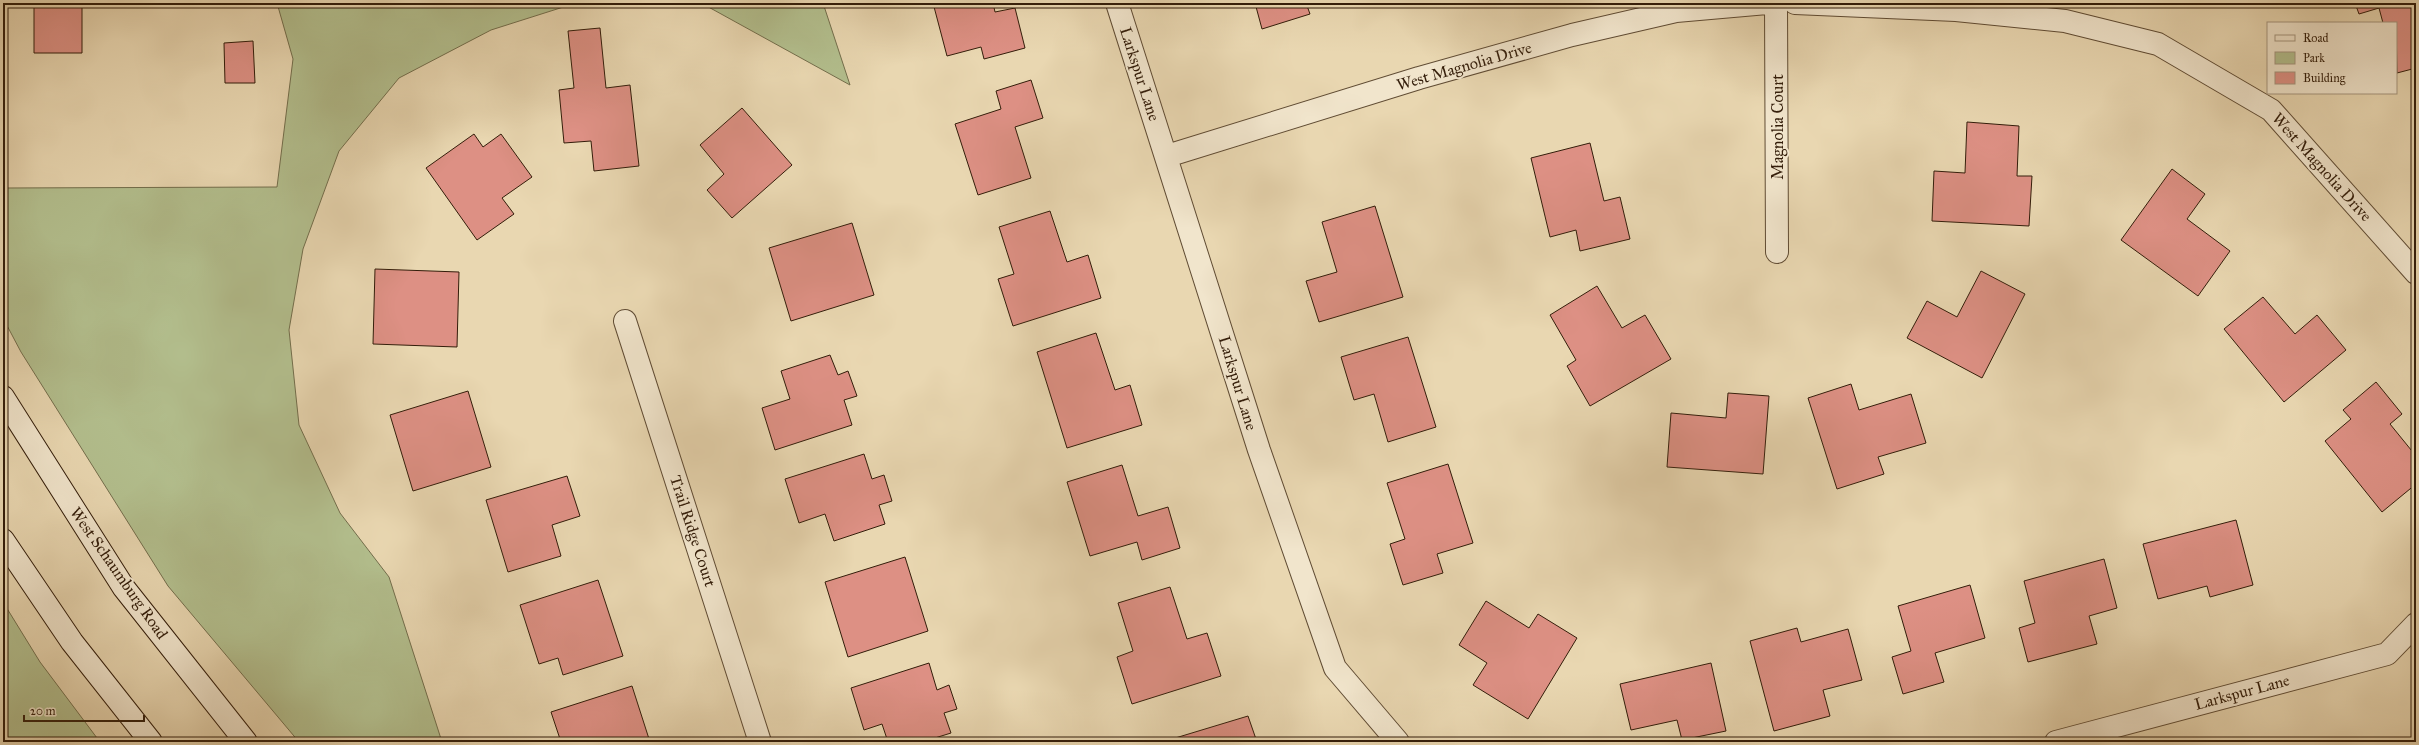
<svg xmlns="http://www.w3.org/2000/svg" width="2419" height="745" viewBox="0 0 2419 745" font-family="'IM FELL Great Primer',serif">
<rect width="100%" height="100%" fill="#e9d7b1"/>
<filter id="stains"><feTurbulence type="fractalNoise" baseFrequency=".005" numOctaves="4"/><feColorMatrix values="0 0 0 0 .2 0 0 0 0 .09 0 0 0 0 .02 0 0 0 .5 -.17"/></filter>
<radialGradient id="worn" r=".72"><stop offset=".6" stop-color="#630" stop-opacity="0"/><stop offset="1" stop-color="#630" stop-opacity=".3"/></radialGradient>
<!-- green -->
<path fill="#b3bf8e" stroke="#736e4c" d="M277,3H576L491,30L399,78L339,151L303,249L289,330L299,425L340,513L389,577L442,742H299L168,586L21,352L3,318V188L277,187L293,59Z
M692,3H823L850,85L703,4Z
M3,602L40,662L100,742H3Z"/>
<!-- building -->
<path fill="#dd9084" stroke="#331d0a" d="M34,3H82V53H34Z
M933,3H993L995,12L1015,8L1025,48L984,59L981,47L947,56Z
M1255,3H1306L1310,14L1262,29Z
M2355,3H2416V68L2397,73L2396,23H2383L2379,8L2359,14Z
M600,28L606,88L630,85L639,166L594,171L591,141L564,143L559,90L574,88L568,31Z
M253,41L255,83H225L224,43Z
M1031,80L1043,118L1015,127L1031,178L978,195L955,124L1001,109L996,91Z
M742,108L792,165L732,218L707,190L724,174L700,145Z
M1967,122L2019,126L2017,176H2032L2029,226L1932,221L1934,171L1965,173Z
M474,134L483,147L501,134L532,177L502,198L514,214L477,240L426,168Z
M1590,143L1604,201L1620,197L1630,239L1580,251L1576,230L1550,237L1531,158Z
M2172,169L2205,194L2187,219L2230,251L2198,296L2121,240Z
M1375,206L1403,297L1319,322L1306,281L1337,272L1322,222Z
M1050,211L1067,262L1088,255L1101,298L1013,326L998,279L1014,274L999,227Z
M852,223L874,295L791,321L769,248Z
M375,269L459,272L457,347L373,344Z
M1981,271L2025,294L1982,378L1907,338L1927,301L1957,317Z
M1597,286L1622,328L1645,315L1671,359L1590,406L1567,366L1576,360L1550,315Z
M2263,297L2295,334L2317,315L2346,350L2284,402L2224,329Z
M1096,333L1115,390L1130,385L1142,425L1067,448L1037,352Z
M1408,337L1436,427L1388,442L1374,394L1354,400L1341,357Z
M830,355L838,375L848,371L857,396L844,400L852,425L775,450L762,408L790,399L781,371Z
M2376,382L2402,414L2390,424L2416,456V484L2382,512L2325,441L2351,419L2343,410Z
M1851,384L1859,410L1911,394L1926,443L1878,457L1884,474L1837,489L1808,398Z
M468,391L491,467L413,491L390,415Z
M1728,393L1769,396L1763,474L1667,467L1671,413L1726,418Z
M864,454L872,479L884,475L892,501L879,505L885,524L834,541L825,514L799,523L785,479Z
M1448,464L1473,543L1437,554L1443,573L1403,585L1390,544L1405,539L1387,483Z
M1122,465L1138,516L1168,507L1180,548L1142,560L1137,542L1090,556L1067,482Z
M567,476L580,516L552,525L561,556L508,572L486,500Z
M2236,520L2253,585L2210,597L2207,586L2158,599L2143,544Z
M905,557L928,631L848,657L825,582Z
M2104,559L2117,608L2089,616L2097,644L2028,662L2019,628L2035,623L2024,581Z
M598,580L623,656L563,675L558,658L539,664L520,605Z
M1970,585L1985,638L1935,653L1944,682L1903,694L1892,657L1911,651L1898,606Z
M1170,587L1187,639L1207,633L1221,676L1132,704L1117,657L1133,651L1118,603Z
M1486,601L1529,628L1538,614L1577,638L1528,719L1473,685L1487,663L1459,645Z
M1797,628L1801,642L1848,629L1862,680L1823,690L1830,716L1774,731L1750,641Z
M929,663L937,690L949,685L957,709L944,713L951,733L922,742H888L882,724L864,730L851,688Z
M1711,663L1726,731L1682,740L1677,720L1631,730L1620,684Z
M632,686L650,742H561L551,712Z
M1248,716L1257,742H1173L1172,739Z"/>
<g fill="none" stroke-linecap="round" stroke-linejoin="round">
<!-- street casing -->
<g stroke="#604c34" stroke-width="24">
<path id="street" d="M1117,3L1259,450L1335,668L1398,742
M1776,3L1777,252
M1795,3L1956,10L2065,21L2158,44L2271,110L2416,273
M1167,156L1419,78L1572,35L1676,11L1767,3
M625,321L760,742
M2056,742L2387,654L2416,624"/>
</g>
<!-- secondary casing -->
<g stroke="#331d0a" stroke-width="24">
<path id="secondary" d="M3,397L124,588L246,742
M3,540L72,642L151,742"/>
</g>
<!-- street -->
<use href="#street" stroke="#f1e5cc" stroke-width="22"/>
<!-- secondary -->
<use href="#secondary" stroke="#f1e5cc" stroke-width="22"/>
</g>
<g text-anchor="middle" dominant-baseline="central" stroke-width="4" stroke-linejoin="round" paint-order="stroke">
<!-- street labels -->
<g font-size="16" fill="#331d0a" stroke="#f1e5cc">
<text transform="translate(1464 66) rotate(-16)">West Magnolia Drive</text>
<text transform="translate(1140 74) rotate(72)">Larkspur Lane</text>
<text transform="translate(1777 127) rotate(-90)">Magnolia Court</text>
<text transform="translate(2322 167) rotate(48)">West Magnolia Drive</text>
<text transform="translate(1238 383) rotate(73)">Larkspur Lane</text>
<text transform="translate(693 531) rotate(72)">Trail Ridge Court</text>
<text transform="translate(119 573) rotate(55)">West Schaumburg Road</text>
<text transform="translate(2242 692) rotate(-15)">Larkspur Lane</text>
</g>
</g>
<!-- margin -->
<rect width="2419" height="745" fill="none" stroke="#e9d7b1" stroke-width="16"/>
<rect x="4" y="4" width="2411" height="737" fill="none" stroke="#331d0a" stroke-width="2"/>
<rect x="8" y="8" width="2403" height="729" fill="none" stroke="#331d0a"/>
<!-- legend -->
<rect x="2267" y="22" width="130" height="72" fill="#f1e5cc" stroke="#a5957e"/>
<rect x="2275" y="35" width="20" height="6" fill="#f1e5cc" stroke="#a5957e"/>
<text x="2303" y="42" font-size="12" fill="#331d0a">Road</text>
<rect x="2275" y="52" width="20" height="12" fill="#b3bf8e" stroke="#a5957e"/>
<text x="2303" y="62" font-size="12" fill="#331d0a">Park</text>
<rect x="2275" y="72" width="20" height="12" fill="#dd9084" stroke="#a5957e"/>
<text x="2303" y="82" font-size="12" fill="#331d0a">Building</text>
<!-- scale -->
<path d="M24 715v6h120v-6" fill="none" stroke="#331d0a" stroke-width="2"/>
<text x="30" y="715" font-size="12" fill="#331d0a" stroke="#f1e5cc" stroke-width="3" paint-order="stroke">20 m</text>
<rect width="100%" height="100%" filter="url(#stains)"/>
<rect width="100%" height="100%" fill="url(#worn)"/>
</svg>
